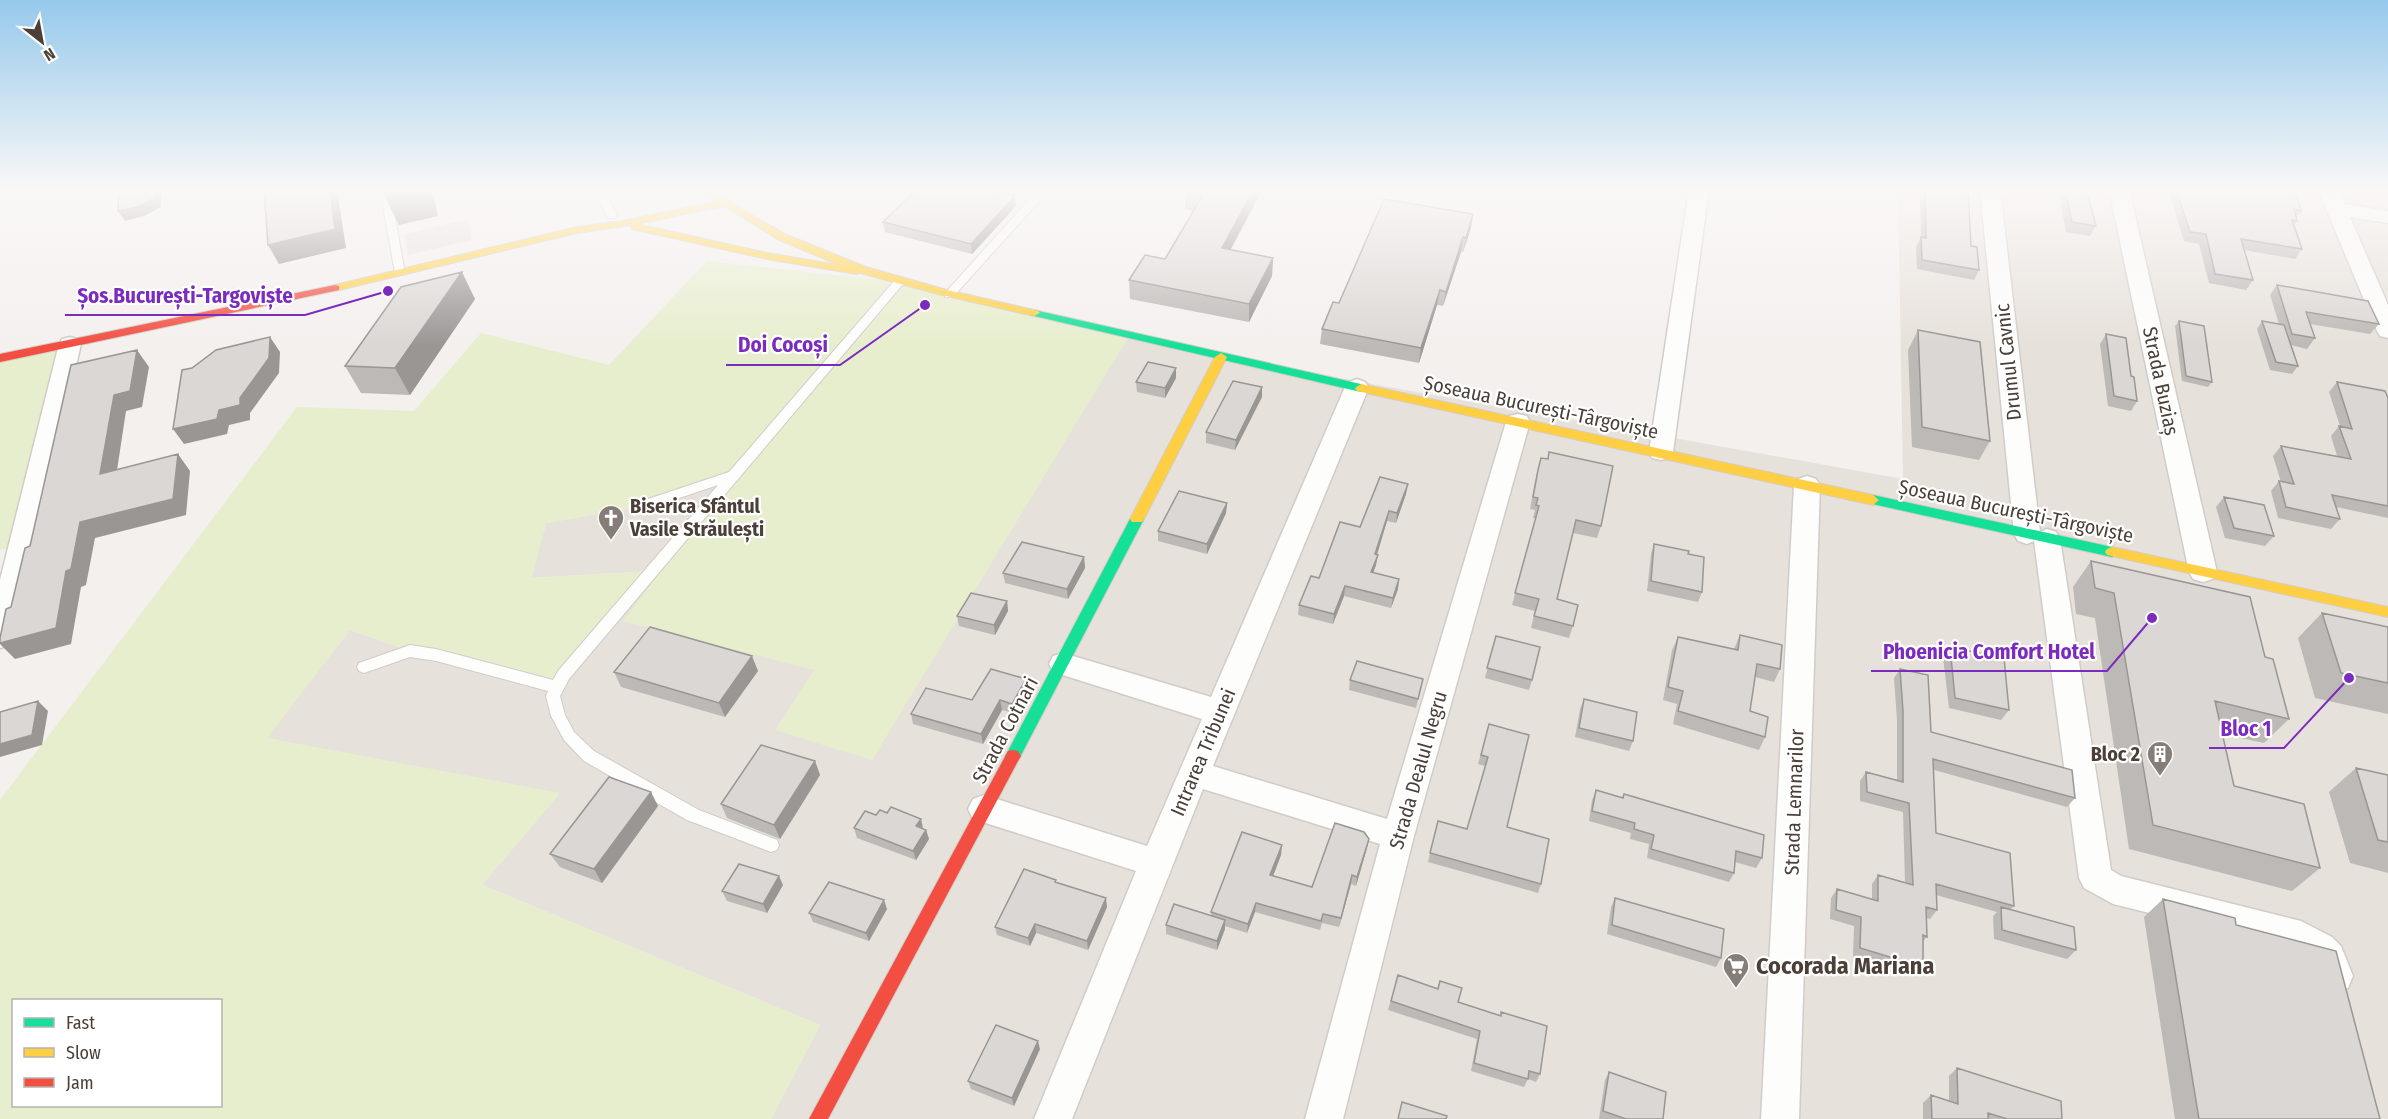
<svg xmlns="http://www.w3.org/2000/svg" width="2388" height="1119" viewBox="0 0 2388 1119" font-family="'Fira Sans Condensed',sans-serif">
<rect width="100%" height="100%" fill="#f3f0ee"/>
<!-- residential -->
<path fill="#e7e1db" d="M1898,189H2388V1119H771L820,1025L482,885L559,794L266,738L350,630L410,651L651,571L531,578L546,523L638,507L1129,336L1205,354L1903,479Z"/>
<!-- green -->
<path fill="#e7eecd" fill-rule="evenodd" d="M707,261L899,282L1129,336L872,760L775,730L814,670L623,621L732,476L638,507L546,523L532,578L652,571L557,687L410,651L350,630L267,738L560,793L482,885L820,1025L771,1119H0V800L297,407L414,411L481,333L609,365ZM14,1000H220V1106H14Z
M70,344L22,544L0,550V358Z"/>
<!-- parking -->
<path fill="#e5e1df" d="M468,219L472,240L408,255L405,234Z"/>
<g fill="none" stroke-linecap="round" stroke-linejoin="round">
<!-- lane casing -->
<g stroke="#d0ccc9" stroke-width="2">
<path id="lane" d="M380,189H390L405,273L404,275H396L395,273Z
M594,189H604L617,216L616,218H608Z
M1039,192L1044,195L1043,197L953,297H945V293L1035,193Z
M899,279L903,280V284L569,679L560,696L565,715L574,732L594,751L699,810L777,840L779,845L777,850L771,852L687,820L584,761L564,740L551,716L546,696L548,691L436,661L410,657L364,673L359,671L357,667L359,663L410,645L436,649L553,680L558,671L718,485L638,512L633,510L631,507L633,504L729,472L895,280Z"/>
</g>
<!-- street casing -->
<g stroke="#d0ccc9" stroke-width="3">
<path id="street" d="M1689,189H1709L1673,452L1670,458L1661,460L1652,458L1649,452Z
M1980,189H2000L2040,532L2047,529L2056,532L2060,539L2111,870L2121,876L2301,921L2332,937L2341,946L2353,976L2348,988L2336,992L2324,988C2312,960 2309,960 2283,946L2113,904L2084,888L2079,878L2034,541L2027,544L2018,541L2014,534Z
M2109,189H2129L2217,572L2213,579L2203,582L2193,579L2189,572Z
M2318,189H2338L2345,204L2388,211V223L2350,217L2388,305V338L2380,336L2377,331Z
M70,337L78,339L81,344L14,637L10,645L0,648V580L59,344L62,339Z
M1357,379L1365,382L1369,387L1213,766L1387,819L1506,422L1509,416L1518,414L1527,416L1530,422L1414,836L1343,1119H1305L1380,844L1203,789L1072,1119H1034L1136,871L973,819L968,809L973,799L984,795L1147,846L1202,719L1053,672L1049,664L1053,656L1063,653L1211,697L1345,387L1349,382Z
M1807,476L1816,479L1820,485L1799,1119H1761L1794,485L1798,479Z"/>
</g>
<!-- fast casing -->
<g stroke="#d4cdc6" stroke-width="2">
<path id="fast" d="M1034,310L1361,384L1367,388L1361,392L1030,315L1028,313Z
M1873,495L2112,547L2119,552L2112,557L1868,503L1867,500L1868,497Z
M1137,514L1144,519L1018,761L1013,762L1008,761L1005,756L1008,751L1130,519Z"/>
</g>
<!-- slow casing -->
<g stroke="#d4cdc6" stroke-width="2">
<path id="slow" d="M701,189H713L748,213L787,235L866,267L947,290L1038,311L1040,313L1034,316L942,295L860,273L856,274L767,259L632,229V225L577,233L335,291L330,288L335,285L577,227L622,221L717,201ZM724,206L779,240L839,265L767,253L637,224Z
M1221,353L1227,357L1144,519L1142,522H1132L1130,519L1215,357Z
M1361,384L1873,495L1879,500L1873,505L1357,391L1355,388Z
M2112,547L2388,607V617L2107,555L2105,552L2107,549Z"/>
</g>
<!-- jam casing -->
<g stroke="#d4cdc6" stroke-width="2">
<path id="jam" d="M335,285L339,286V290L0,362V354Z
M1013,750L1018,751L1021,756L1018,761L828,1119H809L1008,751Z"/>
</g>
<!-- lane -->
<use href="#lane" fill="#fdfdfc" fill-rule="evenodd"/>
<!-- street -->
<use href="#street" fill="#fdfdfc" fill-rule="evenodd"/>
<!-- fast -->
<use href="#fast" fill="#16e098" fill-rule="evenodd"/>
<!-- slow -->
<use href="#slow" fill="#ffcf43" fill-rule="evenodd"/>
<!-- jam -->
<use href="#jam" fill="#f24e42" fill-rule="evenodd"/>
</g>
<!-- wall -->
<path fill="#bcb9b6" d="M1072,189H1087L1085,192Z
M1187,189H1259V196L1230,249L1273,258L1272,276L1249,322L1130,299L1129,280L1165,259L1194,211L1185,209V192Z
M1915,189H1968L1971,246L1979,270L1974,280L1917,269L1916,247L1921,237L1920,194L1915,193Z
M2058,189H2086L2096,226L2090,236L2066,232Z
M2168,189H2294L2301,211L2296,217L2297,221L2294,226L2302,249L2295,259L2244,250L2253,280L2246,290L2209,283L2199,244L2184,241Z
M1016,206L972,254L885,232L883,222Z
M1471,228L1463,252H1461L1443,306L1437,305L1419,363L1320,344L1322,329L1339,303Z
M2277,285L2379,324L2370,334L2310,324L2315,338L2307,349L2291,345L2298,366L2292,374L2270,370L2257,329L2262,321L2279,324L2270,295Z
M475,299L410,395L361,393L345,366Z
M2179,321L2212,382L2208,387L2182,381L2175,326Z
M1918,330L1990,441L1979,460L1912,447L1908,350Z
M2106,334L2131,376L2137,401L2131,411L2108,406L2100,344Z
M1176,368V378L1165,398L1137,392L1136,382Z
M2337,382L2388,398V518L2336,507L2340,519L2331,529L2278,518L2271,491L2279,481L2281,482L2273,456L2281,446L2337,456L2331,436L2339,426H2340L2329,392Z
M1262,397L1235,450L1206,443V432Z
M1541,458L1601,526L1597,538L1573,533L1557,599L1573,626L1569,638L1531,628L1535,611L1512,605L1536,518H1533L1535,510L1530,509L1535,482Z
M1406,494L1396,523L1387,521L1377,555L1376,565L1373,573L1399,579L1398,589L1391,608L1344,596L1333,624L1298,615L1299,605L1319,578L1360,527Z
M2224,497L2274,536L2265,546L2225,538L2216,507Z
M1227,503L1226,513L1207,554L1158,541V531Z
M1654,544L1688,554L1702,592L1698,602L1647,591L1651,554Z
M1084,557L1085,568L1068,599L1005,583L1003,573Z
M2091,561L2265,657L2289,719L2264,743L2222,734L2234,786L2320,868L2292,891L2129,849L2095,618L2076,614L2073,587Z
M1007,601L1008,611L995,635L959,626L957,616Z
M2322,613L2388,627V714L2315,698L2298,638Z
M1740,635L1780,669L1774,682L1755,677L1750,711L1765,737L1759,750L1673,724L1677,704L1663,700L1672,650L1678,637L1734,649Z
M1496,636L1532,680L1529,690L1485,678Z
M1950,647L2009,710L2001,720L1949,708L1943,657Z
M1900,669L1931,732L2075,798L2067,807L1934,770L1936,833L2014,906L2010,910L2076,950L2067,959L1994,939L1993,916L1997,912L1936,895L1937,910L1930,919L1927,918V937L1923,941V967L1916,976L1853,957L1854,926L1830,919L1831,898L1837,889L1872,899V884L1878,875L1905,882L1903,812L1860,801V781L1866,772L1897,780V720L1894,678Z
M758,671L725,717L621,687L614,672Z
M1423,679L1416,708L1349,690L1350,680Z
M1028,689L1014,713L1002,710L983,744L913,724L911,714Z
M1584,699L1633,741L1629,751L1575,737L1580,709Z
M1489,724L1507,827L1541,884L1538,893L1428,862L1438,821L1467,829L1485,766L1478,764Z
M815,761L820,775L780,839L727,818L721,804Z
M2356,768L2388,775V873L2350,863L2329,792Z
M1596,790L1622,798L1624,794L1762,858L1756,868L1735,862L1734,873L1729,882L1647,858L1649,844L1630,839L1631,833L1589,821L1592,800Z
M658,806L602,883L560,867L550,854Z
M876,815L926,830L929,839L916,860L857,838L854,828Z
M1367,848L1356,886L1351,884L1339,927L1322,923L1320,930L1255,912L1247,933L1225,926V929L1217,950L1166,934V925L1211,915V912L1281,855L1273,876L1312,887Z
M1057,883L1107,907L1088,950L1036,933L1030,946L997,935L995,927Z
M783,885L767,913L727,901L722,891Z
M1615,898L1721,958L1716,967L1607,934L1611,907Z
M2163,899L2236,925L2380,1119H2175L2144,917Z
M887,909L869,941L813,922L809,913Z
M1398,975L1437,989L1440,981L1458,1002L1500,1015L1501,1012L1540,1074L1536,1082L1528,1079L1524,1087L1471,1071L1477,1039L1388,1010Z
M1040,1049L1014,1106L971,1089L968,1081Z
M1957,1068L2062,1119H1923V1103L1931,1095L1949,1101V1076Z
M1609,1072L1663,1119H1599L1605,1080Z"/>
<!-- shaded-wall -->
<path fill="#999694" d="M155,189H161V207L144,216L125,221L118,211Z
M330,189H337L346,248L279,264L268,245Z
M381,189H432L438,216L399,225Z
M1254,189H1259V196L1222,266V248Z
M1015,196L1016,206L972,254L971,244Z
M1473,214L1471,228L1463,252L1466,238Z
M1463,237L1461,252L1443,306L1446,292Z
M1273,258L1272,276L1249,322V304Z
M462,272L475,299L410,395L395,368Z
M1440,290L1437,305L1419,363L1421,348Z
M270,337L280,352L279,373L250,413V420L229,425L227,434L184,444L173,429L240,398Z
M137,350L149,367L142,407L126,411L114,490L100,474L114,395Z
M1176,368V378L1165,398V388Z
M1262,387V397L1235,450L1236,440Z
M178,454L190,471L186,515L95,538L86,585L81,587L71,644L15,659L0,644V643L66,571L80,522Z
M1408,484L1406,494L1396,523L1397,513Z
M1227,503L1226,513L1207,554V544Z
M1389,511L1387,521L1374,564L1375,554Z
M1378,555L1376,565L1370,582L1371,572Z
M1084,557L1085,568L1068,599L1067,589Z
M1399,579L1398,589L1391,608L1393,598Z
M1345,586L1344,596L1333,624L1334,614Z
M1007,601L1008,611L995,635L994,625Z
M752,656L758,671L725,717L719,703Z
M1026,679L1028,689L1014,713L1012,704Z
M1000,700L1002,710L983,744L981,734Z
M38,701L48,711L42,745L0,757V744Z
M815,761L820,775L780,839L774,825Z
M651,792L658,806L602,883L594,869Z
M921,819L923,828L916,826Z
M926,830L929,839L916,860L913,851Z
M1369,839L1367,848L1356,886L1357,877Z
M1282,845L1281,855L1270,884V875Z
M1352,875L1351,884L1339,927L1341,918Z
M779,876L783,885L767,913L763,904Z
M1106,898L1107,907L1088,950L1087,941Z
M884,900L887,909L869,941L866,933Z
M1256,903L1255,912L1247,933L1248,924Z
M1225,920V929L1217,950V941Z
M1035,924L1036,933L1030,946L1028,938Z
M1038,1041L1040,1049L1014,1106L1012,1098Z"/>
<!-- building -->
<path fill="#dbd7d4" stroke="#999694" stroke-width="1.5" d="M119,189H155L154,198L137,207L118,211Z
M264,189H330L335,229L268,245Z
M917,189H983L1015,196L971,244L883,222Z
M1187,189H1254L1222,248L1273,258L1249,304L1129,280L1145,255L1165,259L1203,195L1185,192Z
M1925,189H1968L1971,246L1977,247L1979,270L1922,260L1921,237L1926,238Z
M2065,189H2086L2096,226L2072,222Z
M2176,189H2294L2301,211L2294,209L2297,221L2292,220L2302,249L2241,239L2253,280L2215,274L2206,234L2190,232Z
M1384,199L1473,214L1466,238L1463,237L1446,292L1440,290L1421,348L1322,329L1333,302L1339,303Z
M462,272L395,368L345,366L401,287Z
M2277,285L2368,301L2379,324L2306,312L2315,338L2292,334Z
M2179,321L2204,326L2212,382L2186,376Z
M2262,321L2284,325L2298,366L2276,362Z
M1918,330L1980,342L1990,441L1922,427Z
M2106,334L2126,338L2131,376L2134,377L2137,401L2114,396Z
M270,337L269,358L240,398V405L219,410L217,419L173,429L182,370L192,368L216,350Z
M137,350L130,391L114,395L100,474L178,454L173,499L80,522L71,569L66,571L56,628L0,643V638L6,609L11,607L25,548L30,546L71,365Z
M1148,362L1176,368L1165,388L1136,382Z
M1233,381L1262,387L1236,440L1206,432Z
M2337,382L2385,391L2388,398V506L2332,495L2340,519L2286,507L2279,481L2294,484L2281,446L2351,459L2339,426L2352,429Z
M1549,452L1613,466L1601,526L1576,520L1557,599L1578,605L1573,626L1534,616L1539,599L1515,593L1539,506L1536,505L1538,498L1533,497L1538,470L1541,458L1548,459Z
M1380,477L1408,484L1397,513L1389,511L1375,554L1378,555L1371,572L1399,579L1393,598L1345,586L1334,614L1299,605L1311,576L1319,578L1340,522L1360,527Z
M1179,491L1227,503L1207,544L1158,531Z
M2224,497L2264,505L2274,536L2234,528Z
M1022,542L1084,557L1067,589L1003,573Z
M1654,544L1689,551L1688,554L1704,557L1702,592L1651,581Z
M2091,561L2250,597L2265,657L2273,659L2289,719L2215,701L2234,786L2304,804L2320,868L2153,825L2114,593L2095,588Z
M971,593L1007,601L994,625L957,616Z
M2322,613L2388,627V683L2341,673Z
M650,627L752,656L719,703L614,672Z
M1740,635L1782,645L1780,669L1757,664L1750,711L1768,717L1765,737L1678,711L1683,691L1668,687L1678,637L1738,650Z
M1496,636L1540,647L1532,680L1487,668Z
M1950,647L2004,658L2009,710L1955,698Z
M1357,661L1423,679L1418,699L1350,680Z
M991,669L1026,679L1012,704L1000,700L981,734L911,714L926,688L972,700Z
M1900,669L1928,675L1931,732L2072,770L2075,798L1933,759L1936,833L2010,853L2014,906L1936,884L1937,910L1926,907L1927,937L1923,935V967L1860,948L1861,917L1836,910L1837,889L1878,901V875L1913,885L1909,803L1867,792L1866,772L1903,782V711Z
M1584,699L1637,712L1633,741L1579,728Z
M38,701L32,735L0,744V712Z
M1489,724L1529,735L1507,827L1549,839L1541,884L1430,853L1438,821L1467,829L1488,757L1481,755Z
M761,745L815,761L774,825L721,804Z
M2356,768L2388,775V842L2378,840Z
M609,777L651,792L594,869L550,854Z
M1596,790L1623,798L1624,794L1764,835L1762,858L1736,851L1734,873L1651,849L1654,835L1634,829L1635,823L1592,811Z
M891,807L921,819L916,826L926,830L913,851L854,828L865,811L876,815L880,810L887,813Z
M1335,823L1364,832L1369,839L1357,877L1352,875L1341,918L1323,914L1321,921L1256,903L1248,924L1211,912L1242,832L1282,845L1270,875L1312,887Z
M739,864L779,876L763,904L722,891Z
M1024,869L1056,880L1055,882L1106,898L1087,941L1035,924L1028,938L995,927Z
M829,882L884,900L866,933L809,913Z
M1615,898L1724,929L1721,958L1612,925Z
M2163,899L2235,918L2236,925L2336,951L2380,1119H2199Z
M1174,904L1225,920L1217,941L1166,925Z
M2001,907L2074,927L2076,950L2002,930Z
M1398,975L1438,989L1440,981L1462,988L1458,1002L1501,1016V1012L1547,1026L1540,1074L1529,1071L1528,1079L1474,1063L1480,1031L1391,1001Z
M996,1025L1038,1041L1012,1098L968,1081Z
M1957,1068L2061,1101L2062,1119H2007L1988,1113V1119H1932L1931,1095L1958,1104Z
M1609,1072L1666,1092L1663,1119H1626L1603,1111Z
M1402,1102L1447,1116L1446,1119H1398Z"/>
<!-- sky -->
<linearGradient id="sky" x2="0" y2="1"><stop stop-color="#96c9ec"/><stop offset="0.55" stop-color="#faf8f7"/><stop offset="1" stop-color="#faf8f7" stop-opacity="0"/></linearGradient>
<rect width="2388" height="346" fill="url(#sky)"/>
<!-- icons -->
<defs>
<g id="church-pin" transform="scale(1.35)"><path d="M0 17L-7.5 6A9.5 9.5 0 1 1 7.5 6Z" fill="#867d78" stroke="#fff"/><path d="M-1.2-6h2.4v3.5h3.3v2.4h-3.3V6h-2.4V-.1h-3.3v-2.4h3.3Z" fill="#fff"/></g>
<g id="building-pin" transform="scale(1.35)"><path d="M0 17L-7.5 6A9.5 9.5 0 1 1 7.5 6Z" fill="#867d78" stroke="#fff"/><path d="M-4-6H4V6H1V3H-1V6H-4ZM-2.5-4.3h1.7v1.8h-1.7ZM.8-4.3h1.7v1.8H.8ZM-2.5-1h1.7V.8h-1.7ZM.8-1h1.7V.8H.8Z" fill="#fff"/></g>
<g id="supermarket-pin" transform="scale(1.35)"><path d="M0 17L-7.5 6A9.5 9.5 0 1 1 7.5 6Z" fill="#867d78" stroke="#fff"/><path d="M-6-5.5h2.5l.6 2H6L4.5 2H-2.5L-4.4-4H-6ZM-1.5 3.2a1.3 1.3 0 1 0 .1 0ZM3 3.2a1.3 1.3 0 1 0 .1 0Z" fill="#fff"/></g>
</defs>
<g fill-rule="evenodd">
<use href="#church-pin" x="611" y="518"/>
<use href="#building-pin" x="2160" y="754"/>
<use href="#supermarket-pin" x="1736" y="966"/>
</g>
<g text-anchor="middle" dominant-baseline="central" stroke-width="4.5" stroke-linejoin="round" paint-order="stroke">
<!-- street labels -->
<g font-size="20" fill="#4b3f38" stroke="#fff">
<text transform="translate(2008 362) rotate(-96)">Drumul Cavnic</text>
<text transform="translate(2161 381) rotate(78)">Strada Buziaș</text>
<text transform="translate(1541 407) rotate(12)">Șoseaua București-Târgoviște</text>
<text transform="translate(2016 511) rotate(12)">Șoseaua București-Târgoviște</text>
<text transform="translate(1005 730) rotate(-62)">Strada Cotnari</text>
<text transform="translate(1203 752) rotate(-67)">Intrarea Tribunei</text>
<text transform="translate(1418 770) rotate(-74)">Strada Dealul Negru</text>
<text transform="translate(1794 802) rotate(-88)">Strada Lemnarilor</text>
</g>
<!-- poi labels -->
<g font-size="20" font-weight="bold" fill="#4b3f38" stroke="#fff" text-anchor="start">
<text x="630" y="506">Biserica Sfântul<tspan x="630" dy="23">Vasile Străulești</tspan></text>
<text x="2140" y="754" text-anchor="end">Bloc 2</text>
</g>
<!-- near-poi labels -->
<g font-size="24" font-weight="bold" fill="#4b3f38" stroke="#fff" text-anchor="start">
<text x="1756" y="966">Cocorada Mariana</text>
</g>
</g>
<!-- callouts -->
<path fill="none" stroke="#7b2cbf" stroke-width="2" d="M388 291L305 315H65M925 305L840 365H726M2152 618L2107 671H1871M2349 678L2284 748H2209"/>
<g fill="#7b2cbf" stroke="#fff" stroke-width="2">
<circle cx="388" cy="291" r="6"/>
<circle cx="925" cy="305" r="6"/>
<circle cx="2152" cy="618" r="6"/>
<circle cx="2349" cy="678" r="6"/>
</g>
<g font-size="21" text-anchor="middle" font-weight="bold" fill="#7b2cbf" stroke="#fff" stroke-width="4.5" stroke-linejoin="round" paint-order="stroke">
<text x="185" y="303">Șos.București-Targoviște</text>
<text x="783" y="352">Doi Cocoși</text>
<text x="1989" y="659">Phoenicia Comfort Hotel</text>
<text x="2246" y="736">Bloc 1</text>
</g>
<!-- legend -->
<rect x="12" y="999" width="210" height="108" fill="#ffffff" stroke="#b7b2af" stroke-width="1.5"/>
<rect x="24" y="1018" width="30" height="9" fill="#16e098" stroke="#b7b2af" stroke-width="1.5"/>
<text x="66" y="1029" font-size="18" fill="#4b3f38">Fast</text>
<rect x="24" y="1048" width="30" height="9" fill="#ffcf43" stroke="#b7b2af" stroke-width="1.5"/>
<text x="66" y="1059" font-size="18" fill="#4b3f38">Slow</text>
<rect x="24" y="1078" width="30" height="9" fill="#f24e42" stroke="#b7b2af" stroke-width="1.5"/>
<text x="66" y="1089" font-size="18" fill="#4b3f38">Jam</text>
<!-- north arrow -->
<g transform="translate(42 42) rotate(149)" stroke="#ffffff" stroke-width="4.5" paint-order="stroke">
<path d="M0-4.5L10 22L0 15L-10 22Z" fill="#4b3f38"/>
<text y="-9" font-size="16" font-weight="bold" text-anchor="middle" fill="#4b3f38">N</text>
</g>
</svg>
